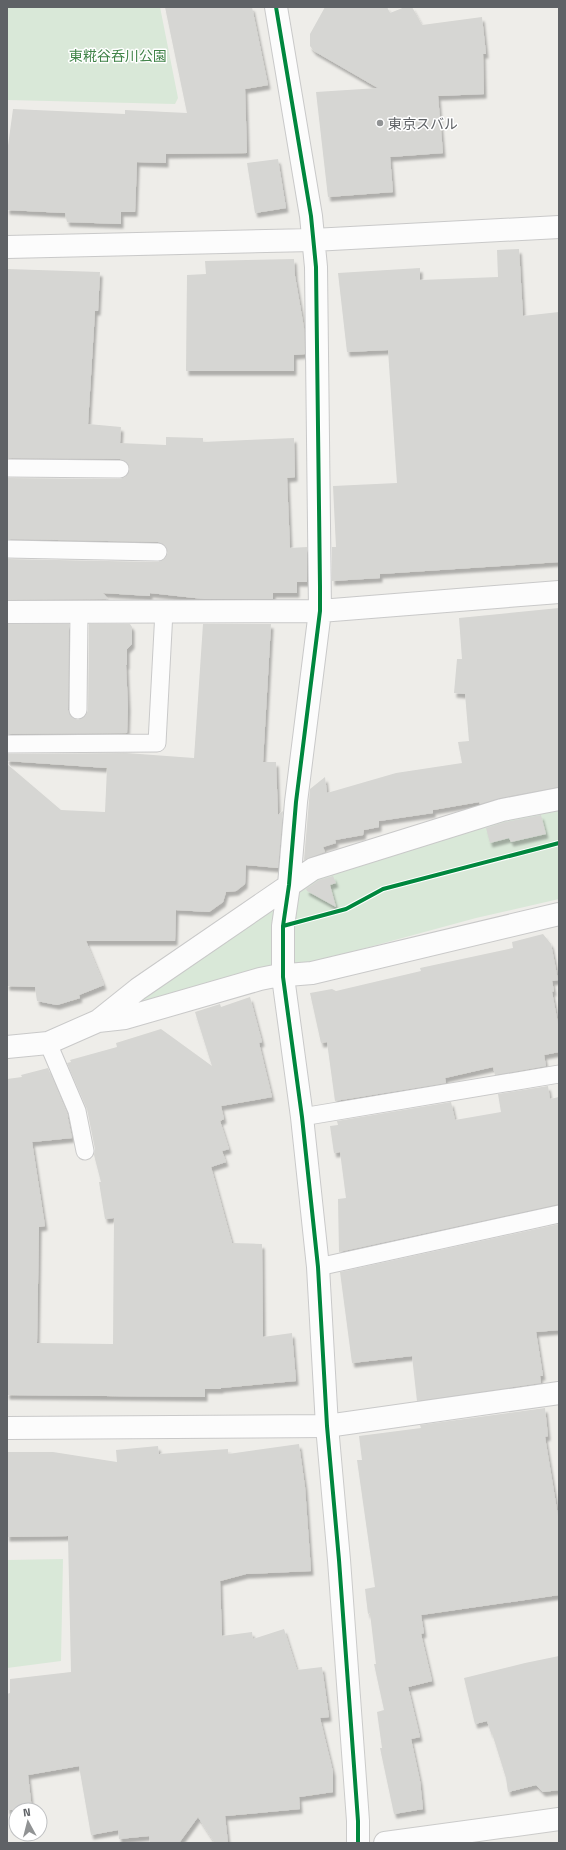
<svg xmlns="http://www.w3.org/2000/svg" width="566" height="1850" viewBox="0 0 566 1850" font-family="'Titillium Web','Noto Sans JP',sans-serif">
<defs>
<filter id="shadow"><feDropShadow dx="2.5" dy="4.5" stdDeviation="1" flood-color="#0004"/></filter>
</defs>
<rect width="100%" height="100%" fill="#eeede9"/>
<!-- green -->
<path fill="#d9e8d8" d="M7,7H160L178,98L175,104L7,100Z
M559,806V899L476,918L130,1012L143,988L314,878L504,817Z
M63,1559L61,1661L7,1668V1560Z"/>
<!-- building -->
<path fill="#d6d6d3" filter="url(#shadow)" d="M165,7H252L268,85L245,89L247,153L166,154V163L137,162L135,212H121V224L67,222L65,213L7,210V153L13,109L125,114V110L187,113Z
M325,7H387L390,13L405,7H412L422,25L482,17L486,54H483L484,94L438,96L443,153L390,157L393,192L328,197L316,92L378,88L314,51L310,46V34Z
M278,159L286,208L255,213L247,163Z
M519,249L523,316L559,312V562L380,574V578L332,581V547H336L333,486L397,483L388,350L347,352L338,273L420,268V280L498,277L497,250Z
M294,259L295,276L304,328L305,354L294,355V371H186L187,275L206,274L205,261Z
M7,269L100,272L98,311H95L88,424L121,427L120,443L166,445V437L203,438V442L294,438L295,477L287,478L290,548L307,547V582H297V593H273V599H204L150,593V596L103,593L108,599L7,600V559L158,562L166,557L168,552L163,544L158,542L7,539V478L120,479L125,477L130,469L128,464L120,459L7,458Z
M559,608V787L500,798L480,804L479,802L433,810V813L379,821V827L364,830L363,835L335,840L336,843L323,847L325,852L304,860L310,789L325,777L327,793L396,773L462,763L458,742L469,741L465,694L454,693L457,659H462L459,618Z
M7,624H69L68,710L73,718L78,720L86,715L88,710L89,624H130L132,627V644L127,649V665H126L128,707L127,733L7,734Z
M203,624H271L263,762H276L278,815L283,811L278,868L246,865L245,884L236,891L226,892L223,902L209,912L176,910L175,941H86L104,985L79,995L80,998L57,1005L37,1001L35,987L7,986V764L61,810L105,812L107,768L7,761V754L126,753L194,758Z
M541,815L546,834L511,842L509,838L490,843L486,828L505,822Z
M333,876L336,883L330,885L336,907L307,891L306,889L319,880Z
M543,934L551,944L558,980L552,981L554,991L552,992L559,1029V1052L544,1055L546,1066L495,1075L493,1067L445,1078L446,1083L335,1101L327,1042L321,1043L310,993L332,989L336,991L421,971L420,968L513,948L512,942Z
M250,997L262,1042L259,1043L272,1097L221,1106L224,1119L220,1121L229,1149L222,1151L226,1162L211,1167L232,1243L262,1244L263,1337L292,1333L296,1381L221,1388V1389H205V1397L7,1395V1079L22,1077L21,1075L48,1068L67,1114L72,1138L32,1142L45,1226L39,1227L37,1343L113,1344L114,1218L105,1219L99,1182H101L94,1155L95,1149L87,1109L67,1063L71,1062L70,1060L117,1047L116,1043L161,1029L212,1066L195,1012L220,1004L221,1007Z
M548,1086L550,1099L559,1097V1204L339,1252L338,1199L346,1198L340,1152L334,1153L330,1126L338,1125L337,1121L451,1102L455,1120L501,1112L498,1094Z
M559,1224V1330L536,1332L543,1376H540L541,1383L417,1401L412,1356L352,1363L340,1272Z
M545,1408L548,1436L545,1437L559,1522V1595L421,1615L424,1633L421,1634L432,1681L408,1687L420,1737L411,1739L420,1781L423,1809L394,1814L380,1748H382L377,1712L384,1710L374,1664H376L370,1613L368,1614L365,1589L375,1587L357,1460H362L359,1436L421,1428L420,1425Z
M299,1444L305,1487L311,1571L246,1574L220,1581L222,1636L252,1632L253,1639L284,1629L297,1670L322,1667L329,1717L320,1718L333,1772V1792L299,1797L300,1809L225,1816L228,1843H215L198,1817L179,1843H150L149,1836L119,1839L118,1830L91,1835L79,1766L28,1775L32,1810H7V1694L10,1693V1679L71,1672L68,1536L7,1537V1452H53L117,1462L116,1450L158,1446L159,1454L228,1449V1454Z
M559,1656V1790L543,1792L536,1785L508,1792L506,1778L492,1733H491L487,1721L475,1724L464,1678L525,1663Z"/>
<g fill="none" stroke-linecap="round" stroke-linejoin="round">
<!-- lane casing -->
<g stroke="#c9c9c9" stroke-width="19">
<path id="lane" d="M7,468L120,469
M7,549L158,552
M78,710L79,612
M7,744L157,743L164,611
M48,1043L77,1111L85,1151
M302,1117L559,1074
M318,1267L559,1214"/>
</g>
<!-- street casing -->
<g stroke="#c9c9c9" stroke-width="24">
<path id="street" d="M276,7L311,216L316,267L320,611L296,802L289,885L283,926V977L302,1117L318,1267L327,1426
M7,247L313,240L559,227
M7,612L320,611L559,592
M98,1021L125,1018L260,979L275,976L312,973L559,914
M7,1047L48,1043L98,1021L138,989L313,869L502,810L559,799
M7,1428L327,1426L559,1393"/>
</g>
<!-- secondary casing -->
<g stroke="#cbcbca" stroke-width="24">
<path id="secondary" d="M327,1426L339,1560L358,1821V1843
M385,1843L559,1819"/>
</g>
<!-- lane -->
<use href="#lane" stroke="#fcfcfc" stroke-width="17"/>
<!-- street -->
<use href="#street" stroke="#fcfcfc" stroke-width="22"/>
<!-- secondary -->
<use href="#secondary" stroke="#fcfcfc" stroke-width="22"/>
<!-- cycleway casing -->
<g stroke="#fff" stroke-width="6">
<path id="cycleway" d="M276,7L311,216L316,267L320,587V611L296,802L289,885L283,926V977L302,1117L318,1267L327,1426L339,1560L358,1821V1843
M283,926L346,909L383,889L559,843"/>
</g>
<!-- cycleway -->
<use href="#cycleway" stroke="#00873e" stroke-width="4"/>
</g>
<!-- markers -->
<circle fill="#919394" stroke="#fff" stroke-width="1.5" cx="380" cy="123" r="4"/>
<g text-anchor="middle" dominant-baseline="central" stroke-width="3" stroke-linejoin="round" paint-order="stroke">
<!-- park labels -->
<g font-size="14" fill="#418449" stroke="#fff">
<text x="118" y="55">東糀谷呑川公園</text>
</g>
<!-- poi labels -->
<g font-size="14" fill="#5f6266" stroke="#fff" text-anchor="start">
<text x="388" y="123">東京スバル</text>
</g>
</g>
<!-- border -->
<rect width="566" height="1850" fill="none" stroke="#5f6266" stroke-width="16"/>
<!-- north arrow -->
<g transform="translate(28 1822) rotate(353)"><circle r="19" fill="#ffffff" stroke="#bfc0c2"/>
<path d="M0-3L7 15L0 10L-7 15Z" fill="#919394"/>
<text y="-6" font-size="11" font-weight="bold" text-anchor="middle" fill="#5f6266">N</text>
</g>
</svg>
